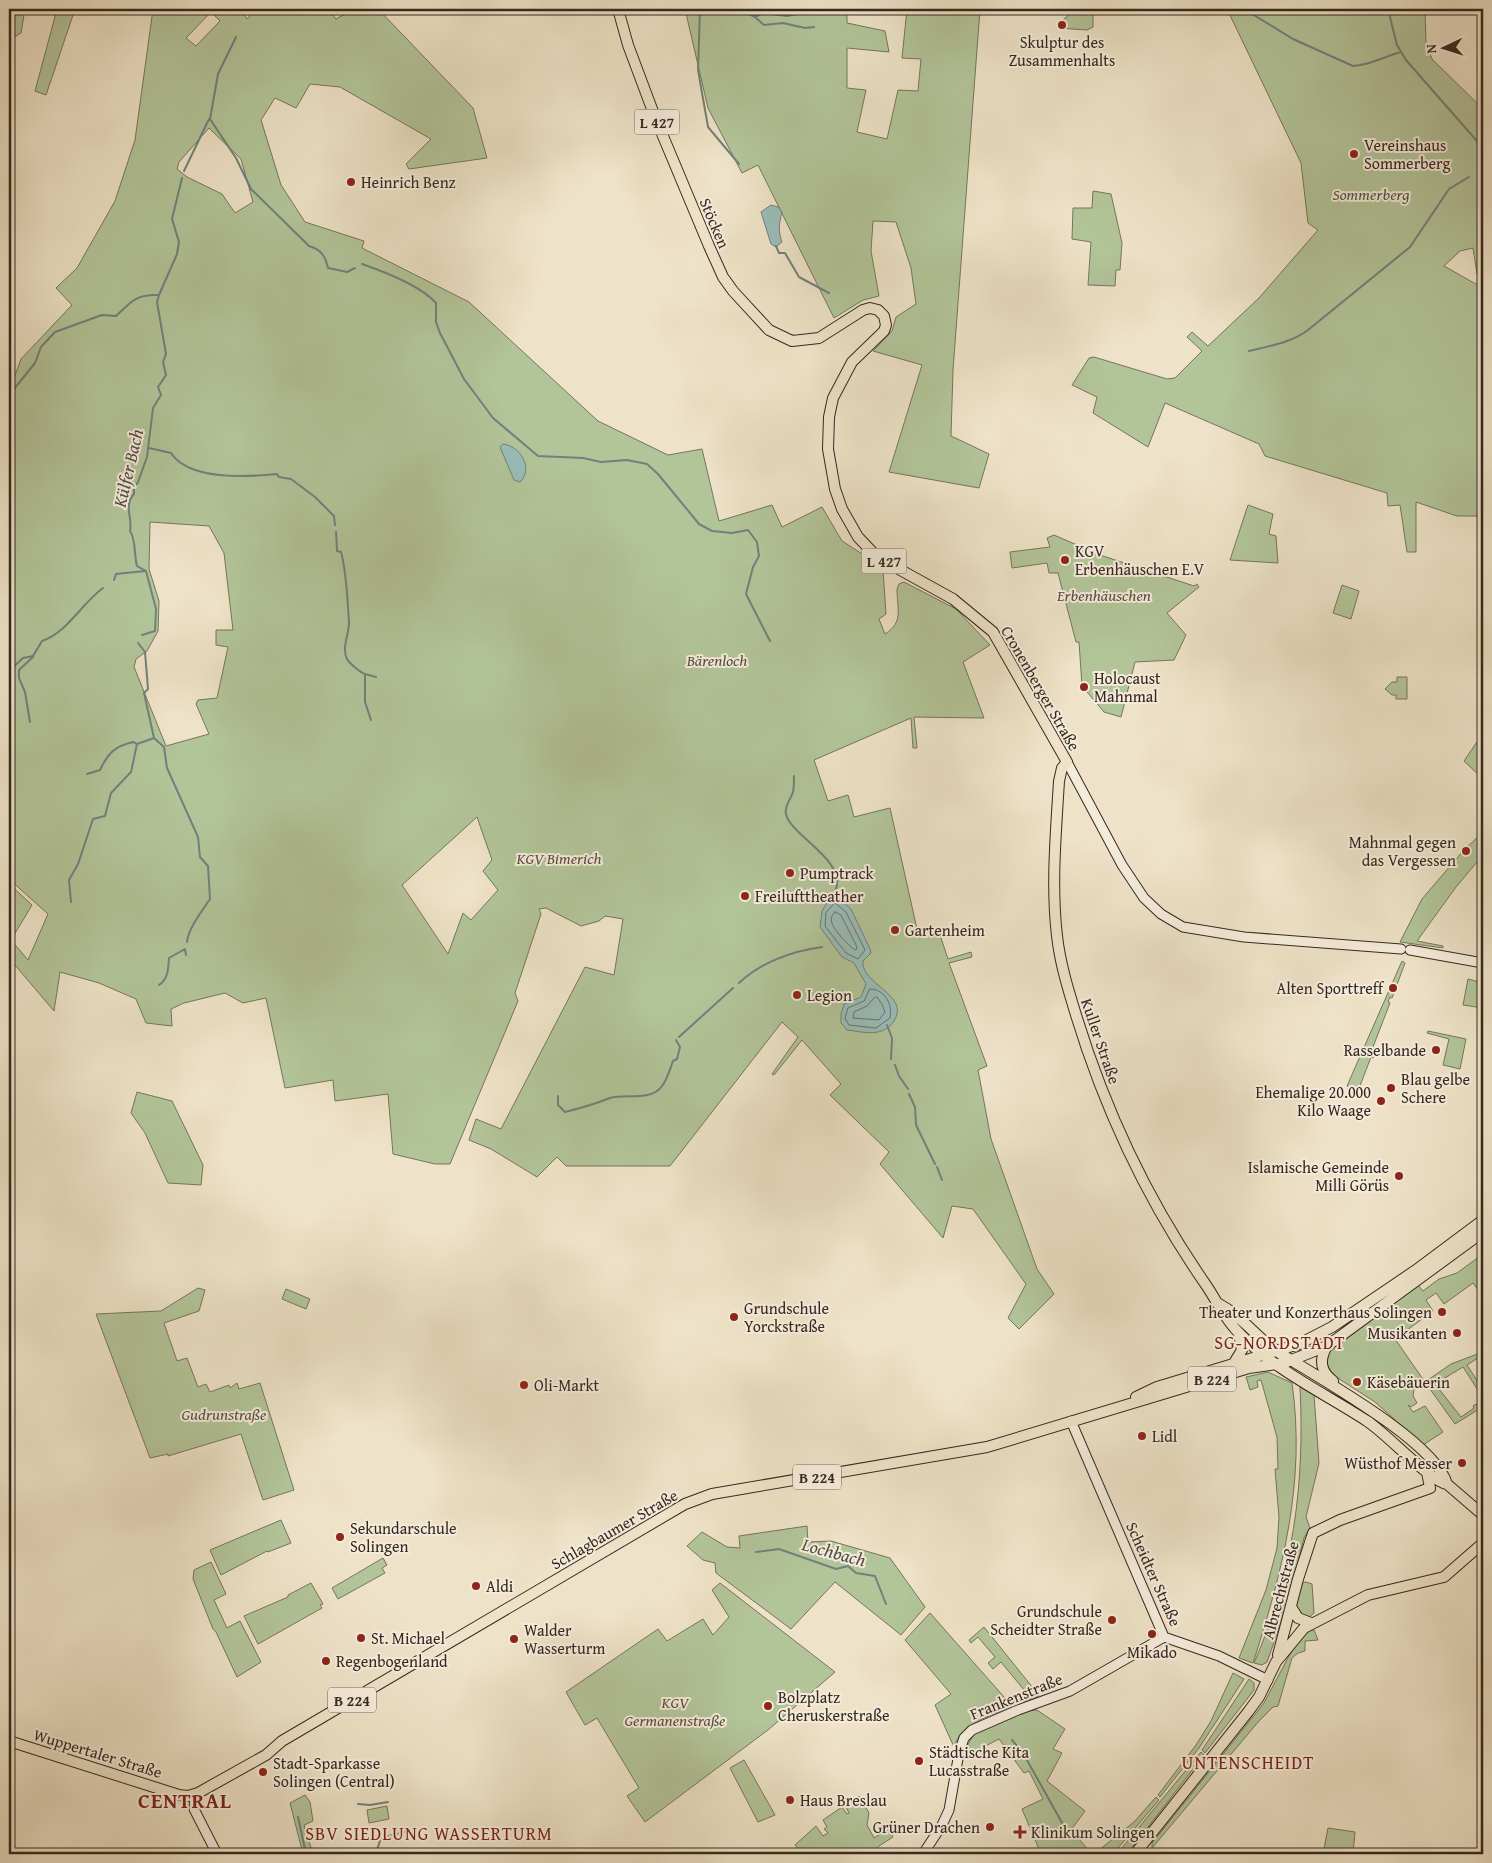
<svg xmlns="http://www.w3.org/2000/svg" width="1492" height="1863" viewBox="0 0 1492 1863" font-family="'Gentium Book Plus',serif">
<rect width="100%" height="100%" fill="#eee2c8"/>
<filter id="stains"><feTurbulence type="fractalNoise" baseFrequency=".004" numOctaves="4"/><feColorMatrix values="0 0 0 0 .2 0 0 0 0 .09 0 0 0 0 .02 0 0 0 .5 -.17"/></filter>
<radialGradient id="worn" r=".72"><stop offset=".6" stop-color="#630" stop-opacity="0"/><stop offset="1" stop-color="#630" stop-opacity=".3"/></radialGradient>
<!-- green -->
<path fill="#b3c49a" stroke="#74765c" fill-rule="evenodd" d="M11,9H25L21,33L9,40Z
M57,9H75L46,95L35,91Z
M153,9H241L247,19L256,9H328L336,19L345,14L349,9H378L473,108L487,158L409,169L406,164L431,139L340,87L310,84L296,108L275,98L261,120L281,185L305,222L364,241L362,248L469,302L598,421L668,455L702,449L719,521L772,505L782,527L822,507L842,541L881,566L883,570L886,614L879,619L885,634C904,622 897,609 897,589L899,584L904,582L956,609L990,645L963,662L984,718L914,717L917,748H913L911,718L814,760L828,801L848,795L854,817L890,808L919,938L939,932L948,959L971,952L972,957L949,963L987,1066L978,1070L991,1139L1037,1269L1054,1294L1019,1329L1008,1318L1026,1284L973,1209L952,1206L943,1238L880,1164L889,1152L830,1095L841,1084L802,1040L774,1075L772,1074L798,1037L782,1022L670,1166H566L557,1157L537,1177L491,1149L469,1140L476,1119L501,1129L585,967L614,975L623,919L605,916L599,921L581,926L546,908L539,909L541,914L515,993L518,1001L450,1164H435L393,1154L388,1094L335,1101L333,1080L285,1088L266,998L243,1003L225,993L184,1003L171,1009L172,1026L146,1023L136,999L99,983L60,972L54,1011L9,958V884L32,905L11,940L28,960L48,914L9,879V392L21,359L72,305L56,288L77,268L115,201L135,140ZM211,12L220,21L196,46L186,38ZM209,128L241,159L253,202L235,213L222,194L187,177L177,169L179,162ZM150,522L209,526L224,553L233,630H216V645L228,647L217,698L198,700L196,704L209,734L166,746L134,667L136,659L147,651L158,631L159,601L149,569ZM477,817L492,860L483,871L498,890L471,920L463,913L448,954L402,885Z
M685,9H847V23L885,31L889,52L847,48V88L866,90L857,132L887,139L898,90L918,91L921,59L902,58L907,9H980L953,370L951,436L989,454L979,488L889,472L922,365L873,351L892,331L896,317L916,304L911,268L896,222L873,221L871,251L879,296L863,300L834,318L758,165L742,173L708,108Z
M1076,9H1093V27L1087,30L1058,28V24Z
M1227,9H1425L1426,44L1432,59L1483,109V284L1477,274L1473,248L1460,251L1444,266L1483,288V516H1457L1416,502V552H1407L1400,505L1388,506L1387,493L1265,456L1259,444L1165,403L1148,447L1093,413L1097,397L1072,385L1089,358L1094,357L1167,379L1175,378L1202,351L1187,337L1192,332L1208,346L1259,298L1318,230L1308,223L1301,163Z
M1093,191L1111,194L1122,243L1120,270H1116L1115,286L1088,285L1091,242L1072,239L1073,208H1092Z
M1248,505L1273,514L1269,534L1276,536L1278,563L1230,560Z
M1054,535L1100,555L1194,586L1197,584L1199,587L1167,613L1186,635L1174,660L1135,662L1121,717L1104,712L1082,686L1079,642H1076L1058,573H1049L1047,563L1012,568L1010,552L1050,547L1047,538Z
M1342,585L1359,591L1351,619L1333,613Z
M1397,677H1407V699H1396V695H1392L1385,689L1392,682H1397Z
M1483,733V778H1482L1464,761Z
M1483,832V855L1456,887L1417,941L1443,946V948L1400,942L1422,899L1463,851Z
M1402,961L1405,963L1392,998L1390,997L1388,1002L1390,1003L1371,1052L1375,1053L1373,1058L1371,1057L1358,1091L1347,1086Z
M1468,979L1483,983V1008L1463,1005Z
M1428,1031L1466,1039L1460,1069L1443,1065L1449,1039L1427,1033Z
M137,1092L172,1101L203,1165L201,1185L168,1183L145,1133L131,1113Z
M1483,1254V1270L1481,1274L1483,1297L1473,1283L1444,1304L1436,1293L1426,1300L1433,1311L1395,1339L1425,1382L1451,1364L1483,1352V1366L1478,1358L1467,1365L1478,1382L1481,1380L1483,1382L1479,1385L1483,1391V1398L1463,1367L1435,1384L1461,1417L1474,1408L1473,1406L1476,1404L1479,1409L1455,1424L1425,1382L1414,1389L1413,1396L1417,1403L1411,1407L1408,1405L1413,1412L1425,1406L1443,1432L1423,1445L1375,1402L1333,1375L1327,1365L1328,1353L1418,1285L1423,1291L1439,1279L1457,1273Z
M198,1288L205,1290L199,1311L164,1323L177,1361L187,1358L198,1387L206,1384L210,1392L229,1385L230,1388L237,1383L239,1389L260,1383L294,1490L263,1500L241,1434L168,1456V1454L150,1458L96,1314L161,1311Z
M286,1289L310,1299L306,1309L282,1299Z
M1268,1372L1292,1383C1306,1481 1283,1570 1253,1663L1239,1658L1266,1590L1277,1548L1279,1517L1275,1469H1278L1277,1437L1261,1380L1257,1381L1258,1387L1250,1390L1246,1377Z
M1300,1387L1314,1395L1319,1463L1306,1517L1310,1528L1304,1538L1285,1611L1267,1662L1262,1665L1254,1663C1293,1574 1305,1485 1300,1387Z
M281,1520L291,1543L268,1552L267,1551L221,1575L210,1550Z
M807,1526L808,1542L831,1541L890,1558L925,1607L901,1635L835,1582L791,1629L716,1573L715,1563L703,1560L687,1546L702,1532L727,1547L740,1548L739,1536Z
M383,1558L387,1565L382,1568L385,1573L338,1599L332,1588Z
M211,1562L226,1594L214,1600L227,1628L240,1621L261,1662L237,1677L216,1632L213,1629L193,1579L194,1570Z
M1306,1582L1312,1584L1314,1613L1307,1619L1295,1607L1302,1583Z
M311,1583L323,1604L320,1605L322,1608L258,1644L244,1616L288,1597V1595Z
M720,1583L835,1672L768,1730L645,1822L627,1796L639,1788L597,1718L585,1725L566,1692L658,1629L667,1641L703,1619L713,1635L729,1617L712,1590Z
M930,1613L1012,1706C990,1717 962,1722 954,1747L935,1705L951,1694L905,1640Z
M984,1627L1037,1693L1039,1696L1023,1702L1029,1696L1001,1662L993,1669L988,1663L995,1657L978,1637L971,1643L969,1640Z
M1310,1630H1314L1318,1640L1305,1641V1651L1298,1653L1292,1658L1278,1706L1273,1707L1259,1721L1152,1848V1843L1264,1703L1289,1656L1297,1643Z
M1233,1673L1244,1679L1199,1748L1160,1797L1158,1795L1196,1745L1211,1721Z
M1249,1679L1254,1683V1690L1205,1753L1202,1750Z
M1037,1710L1065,1729L1053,1749L1062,1753L1047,1781L1085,1811L1071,1830L1092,1854H1041L1022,1809L1043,1799L1029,1771L1024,1773L999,1739L970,1754L967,1746L974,1734L1017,1712Z
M1201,1752L1204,1755L1127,1854H1117Z
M744,1760L775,1815L758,1822L730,1768Z
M305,1795L310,1802L313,1821L304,1825L313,1854H303L290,1803Z
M859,1796L869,1813L867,1825L874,1838L888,1829L893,1837L879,1846L873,1854H803L795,1845L816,1826L823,1836L828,1833L824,1829L827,1827L823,1820L842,1807L847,1814L849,1813L845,1805Z
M1156,1797L1159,1800L1113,1854H1094L1134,1822Z
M387,1806L389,1819L369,1823L367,1810Z
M1328,1828L1355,1832L1353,1854H1323Z"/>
<!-- water -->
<path fill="#99bdb8" stroke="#71817b" d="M771,205L778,207L782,212C779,224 778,231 782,242L776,247L771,244L761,212Z
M503,444C520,446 534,468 520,482L514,480L500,447Z
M833,893L851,909L870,949L871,953L863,961C860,984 911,995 894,1021C883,1038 863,1032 847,1030L841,1023V1014L844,1004L861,997L866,984L854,963L842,957L820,927L822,911Z"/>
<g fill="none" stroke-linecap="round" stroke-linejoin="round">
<!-- shore -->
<path stroke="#68726c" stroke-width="1" d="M835,903L846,912L865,950L858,959L846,953L825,926L826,913Z
M835,912L841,915L857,947L856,950C851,949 833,929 832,923C830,919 832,915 835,912Z
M870,989C885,989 893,1005 890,1018L876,1028L849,1025L845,1018L848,1008L864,1001Z
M877,997L882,1004L885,1012L879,1020L853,1018L854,1012L867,1006L874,998Z"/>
<!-- stream -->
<path stroke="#71817b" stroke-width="2" d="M700,9L698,70L708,127L739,164
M738,9L755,17L763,13L787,16L811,11L834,13L843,10
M1244,9L1293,39L1353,66C1371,65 1385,56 1401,52
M1388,9L1397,45L1406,60L1483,148
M755,17L764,25L783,23L805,28L814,27
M236,37L218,74L210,119L236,158L251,189L309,246C322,250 325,256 328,268L347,272L355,268
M184,171L209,119
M776,246L779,253H785L799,277L829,293
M362,264C385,272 420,285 436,303V322L440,333L464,379L493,418L538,456L583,458L601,462L627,460L647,464L658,474L699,524L712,531L732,533L748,530L757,542L759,556L753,567L746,594L770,641
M1249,351C1269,346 1291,343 1308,330L1410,247L1449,189L1469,177
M10,394L35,363L41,347L55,332L102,315L116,316C132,301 136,294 159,295L177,254L179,242L172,219L182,178
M149,448L171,453C189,481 247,477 277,474L279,477L291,479L315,497L334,516L335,525
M336,532L337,551L341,552C347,574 347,598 349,621C350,632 341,648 347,659C349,663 360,672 365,674V702L371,720
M114,580L116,574L145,571
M142,635L155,631L156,609L146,571L137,566C134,556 136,539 130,531C133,518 123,506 134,494V488L138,482L147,457L153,408L161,395L158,387L166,375L163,362L166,354L157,302L159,295
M138,643L145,652L148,689L144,693L154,738L164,747L167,768L198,837L200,857L208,866L210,899C202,911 188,929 187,942
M9,671L23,658L33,656L42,641C68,632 81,604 103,588
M365,674L376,677
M30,722L25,692L19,678V670L33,657
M87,774L100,770C108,753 115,746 133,742L137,744
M794,776C794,781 794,787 793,792C791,799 784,806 786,814C790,835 846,860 836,889
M71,902L69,880L78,864L93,819L105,816L111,793L131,772L137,744L154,738
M739,983C761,962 793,951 822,947
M159,985C169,978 168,968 169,958L185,949L186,955
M887,1025L892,1038L891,1059
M679,1037L733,988
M895,1065L899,1076L908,1089
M909,1094L915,1107L916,1125L935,1164
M558,1096V1105L565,1112C581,1108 595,1104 610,1098C625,1093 651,1102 662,1086C667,1080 670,1069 673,1061L677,1059L680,1047L676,1040
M937,1167L942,1180
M756,1552L779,1549L836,1569L848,1566L856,1573L875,1576L886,1604
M1012,1740L1023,1753L1070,1837
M358,1804L370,1805L388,1802
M298,1817L306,1854
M360,1853L377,1850L381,1838L408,1831"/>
<!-- secondary casing -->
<g stroke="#36281f" stroke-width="11">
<path id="secondary" d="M1067,762L1122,865L1144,898L1161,914L1183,927L1244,937L1401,949
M1410,950L1483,963
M1071,1421L1164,1637L1219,1656L1268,1680
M195,1795L194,1809L217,1854
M923,1854L942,1825L949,1810L959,1753L964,1738L972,1730L1018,1710L1070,1691L1164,1637"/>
</g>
<!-- primary casing -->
<g stroke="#36281f" stroke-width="12">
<path id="primary" d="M618,9L628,45L655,117L709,246L723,277L733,291L769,330L792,341L819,338L863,310L870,308L878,310L884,316L886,325L884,331L852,362L833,398L829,417L828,449L835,489L842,509L858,537L877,557L953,599L993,632L1067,762L1062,768L1059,781C1056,832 1051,885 1057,936C1060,963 1068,989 1076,1015C1105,1110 1149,1203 1206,1285C1217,1301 1225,1320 1240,1334C1276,1371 1324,1393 1367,1421C1387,1434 1430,1481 1447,1484L1483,1515
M1219,1304C1242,1316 1257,1338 1278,1352C1317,1377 1435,1441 1447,1484
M1327,1346C1319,1360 1320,1371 1333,1381
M1234,1363L1242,1350L1239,1334
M1136,1397L1157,1387L1299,1344L1332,1327L1416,1270L1483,1220
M1291,1607L1298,1618L1311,1623
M1278,1655L1298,1579L1313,1533L1340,1520L1430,1488L1427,1472
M9,1741L179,1795L188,1796L198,1793L266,1755L282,1741L685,1504L712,1494L987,1447L1249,1368L1284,1363L1327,1346L1483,1232
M1135,1854L1248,1712L1259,1697L1276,1662L1304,1628L1368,1595L1444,1577L1483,1543"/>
</g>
<!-- secondary -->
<use href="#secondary" stroke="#f4ecdb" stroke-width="9"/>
<!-- primary -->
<use href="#primary" stroke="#eee2c8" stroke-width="10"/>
</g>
<!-- markers -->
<g fill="#8f2418" stroke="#f4ecdb" stroke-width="2">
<circle cx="1062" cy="25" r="5"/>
<circle cx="1354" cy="154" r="5"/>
<circle cx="351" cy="182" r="5"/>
<circle cx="1065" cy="560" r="5"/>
<circle cx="1084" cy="687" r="5"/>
<circle cx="1466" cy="851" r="5"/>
<circle cx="790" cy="873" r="5"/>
<circle cx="745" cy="896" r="5"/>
<circle cx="895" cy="930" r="5"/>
<circle cx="1393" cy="988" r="5"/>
<circle cx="797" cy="995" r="5"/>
<circle cx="1436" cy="1050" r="5"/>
<circle cx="1391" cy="1088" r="5"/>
<circle cx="1381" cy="1101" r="5"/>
<circle cx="1399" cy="1176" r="5"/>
<circle cx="1442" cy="1312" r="5"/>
<circle cx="734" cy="1317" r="5"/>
<circle cx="1457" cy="1333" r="5"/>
<circle cx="1357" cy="1382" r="5"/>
<circle cx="524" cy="1385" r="5"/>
<circle cx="1142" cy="1436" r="5"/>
<circle cx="1462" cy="1463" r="5"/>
<circle cx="340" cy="1537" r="5"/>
<circle cx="476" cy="1586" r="5"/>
<circle cx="1112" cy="1620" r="5"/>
<circle cx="1152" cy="1634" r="5"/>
<circle cx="361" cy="1638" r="5"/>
<circle cx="514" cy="1639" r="5"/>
<circle cx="326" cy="1661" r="5"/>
<circle cx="768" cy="1706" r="5"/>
<circle cx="919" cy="1761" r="5"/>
<circle cx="263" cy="1772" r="5"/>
<circle cx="790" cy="1800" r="5"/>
<circle cx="990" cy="1827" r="5"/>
<path d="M1017.5 1824.5h5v5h5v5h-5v5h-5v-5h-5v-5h5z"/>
</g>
<g text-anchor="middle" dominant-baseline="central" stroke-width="4" stroke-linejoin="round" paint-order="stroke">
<!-- shield labels -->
<g fill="#f4ecdb" stroke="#6f6357" stroke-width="1">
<rect x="634.5" y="109.5" width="45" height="25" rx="4"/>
<rect x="861.5" y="548.5" width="45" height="25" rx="4"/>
<rect x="1188" y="1366.5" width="48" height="25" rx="4"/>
<rect x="793" y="1464.5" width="48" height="25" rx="4"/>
<rect x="328" y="1687.5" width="48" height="25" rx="4"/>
</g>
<g font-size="15" font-weight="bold" fill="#36281f">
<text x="657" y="122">L 427</text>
<text x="884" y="561">L 427</text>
<text x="1212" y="1379">B 224</text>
<text x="817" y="1477">B 224</text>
<text x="352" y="1700">B 224</text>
</g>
<!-- poi labels -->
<g font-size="16" fill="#36281f" stroke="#f4ecdb" text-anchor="start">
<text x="1062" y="42" text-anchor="middle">Skulptur des<tspan x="1062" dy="18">Zusammenhalts</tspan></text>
<text x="1364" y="145">Vereinshaus<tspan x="1364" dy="18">Sommerberg</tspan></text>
<text x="361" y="182">Heinrich Benz</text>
<text x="1075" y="551">KGV<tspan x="1075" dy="18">Erbenhäuschen E.V</tspan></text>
<text x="1094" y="678">Holocaust<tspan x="1094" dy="18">Mahnmal</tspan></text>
<text x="1456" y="842" text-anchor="end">Mahnmal gegen<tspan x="1456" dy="18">das Vergessen</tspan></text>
<text x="800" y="873">Pumptrack</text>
<text x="755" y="896">Freilufttheather</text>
<text x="905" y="930">Gartenheim</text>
<text x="1383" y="988" text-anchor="end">Alten Sporttreff</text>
<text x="807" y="995">Legion</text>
<text x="1426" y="1050" text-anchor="end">Rasselbande</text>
<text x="1401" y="1079">Blau gelbe<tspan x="1401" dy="18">Schere</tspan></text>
<text x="1371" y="1092" text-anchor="end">Ehemalige 20.000<tspan x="1371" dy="18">Kilo Waage</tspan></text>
<text x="1389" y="1167" text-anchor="end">Islamische Gemeinde<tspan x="1389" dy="18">Milli Görüs</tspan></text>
<text x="744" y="1308">Grundschule<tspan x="744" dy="18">Yorckstraße</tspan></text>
<text x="1432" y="1312" text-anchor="end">Theater und Konzerthaus Solingen</text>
<text x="1447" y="1333" text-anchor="end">Musikanten</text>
<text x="1367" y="1382">Käsebäuerin</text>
<text x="534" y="1385">Oli-Markt</text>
<text x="1152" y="1436">Lidl</text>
<text x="1452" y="1463" text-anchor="end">Wüsthof Messer</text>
<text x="350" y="1528">Sekundarschule<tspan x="350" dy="18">Solingen</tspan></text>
<text x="486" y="1586">Aldi</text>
<text x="1102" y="1611" text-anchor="end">Grundschule<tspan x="1102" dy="18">Scheidter Straße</tspan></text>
<text x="524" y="1630">Walder<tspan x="524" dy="18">Wasserturm</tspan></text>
<text x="371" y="1638">St. Michael</text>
<text x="1152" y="1652" text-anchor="middle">Mikado</text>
<text x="336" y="1661">Regenbogenland</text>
<text x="778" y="1697">Bolzplatz<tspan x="778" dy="18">Cheruskerstraße</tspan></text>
<text x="929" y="1752">Städtische Kita<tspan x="929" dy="18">Lucasstraße</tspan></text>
<text x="273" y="1763">Stadt-Sparkasse<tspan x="273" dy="18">Solingen (Central)</tspan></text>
<text x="800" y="1800">Haus Breslau</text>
<text x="980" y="1827" text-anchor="end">Grüner Drachen</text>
<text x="1031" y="1832">Klinikum Solingen</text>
</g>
<!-- park labels -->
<g font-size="16" font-style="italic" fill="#554f3e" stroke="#f4ecdb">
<text x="1371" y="194">Sommerberg</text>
<text x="1104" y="595">Erbenhäuschen</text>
<text x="717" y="660">Bärenloch</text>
<text x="559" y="858">KGV Bimerich</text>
<text x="224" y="1414">Gudrunstraße</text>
<text x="675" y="1702">KGV<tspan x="675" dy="18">Germanenstraße</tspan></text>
</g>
<!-- street labels -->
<g font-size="16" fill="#36281f" stroke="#f4ecdb">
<text transform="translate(715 223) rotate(67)">Stöcken</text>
<text transform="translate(1041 688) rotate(60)">Cronenberger Straße</text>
<text transform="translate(1101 1041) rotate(71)">Kuller Straße</text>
<text transform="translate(614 1529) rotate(-30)">Schlagbaumer Straße</text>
<text transform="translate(1154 1574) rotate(66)">Scheidter Straße</text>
<text transform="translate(1280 1590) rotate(-75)">Albrechtstraße</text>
<text transform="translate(1016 1696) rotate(-22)">Frankenstraße</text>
<text transform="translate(98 1753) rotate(17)">Wuppertaler Straße</text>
</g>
<!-- water labels -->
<g font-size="18" font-style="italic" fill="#4f4d45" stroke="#f4ecdb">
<text transform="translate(128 468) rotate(-77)">Külfer Bach</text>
<text transform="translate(834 1552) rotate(15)">Lochbach</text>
</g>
<!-- neighbourhood labels -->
<g font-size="18" letter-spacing="1" fill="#7a1f14" stroke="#f4ecdb">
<text x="1280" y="1342">SG-NORDSTADT</text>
<text x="1248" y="1762">UNTENSCHEIDT</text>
<text x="429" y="1833">SBV SIEDLUNG WASSERTURM</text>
</g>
<!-- district labels -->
<g font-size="21" font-weight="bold" letter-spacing="1" fill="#7a1f14" stroke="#f4ecdb">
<text x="185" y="1800">CENTRAL</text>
</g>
</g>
<!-- margin -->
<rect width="1492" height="1863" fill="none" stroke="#eee2c8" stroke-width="30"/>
<rect x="10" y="10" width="1472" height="1843" fill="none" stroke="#36281f" stroke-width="2.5"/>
<rect x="15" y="15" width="1462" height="1833" fill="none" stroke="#36281f"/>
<!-- north arrow -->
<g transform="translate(1444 48) rotate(266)" stroke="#f4ecdb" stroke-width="4" paint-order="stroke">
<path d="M0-4L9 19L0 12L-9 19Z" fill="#36281f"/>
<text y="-8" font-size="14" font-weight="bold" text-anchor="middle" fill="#36281f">N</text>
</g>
<rect width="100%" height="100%" filter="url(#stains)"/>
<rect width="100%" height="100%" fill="url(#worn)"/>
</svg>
